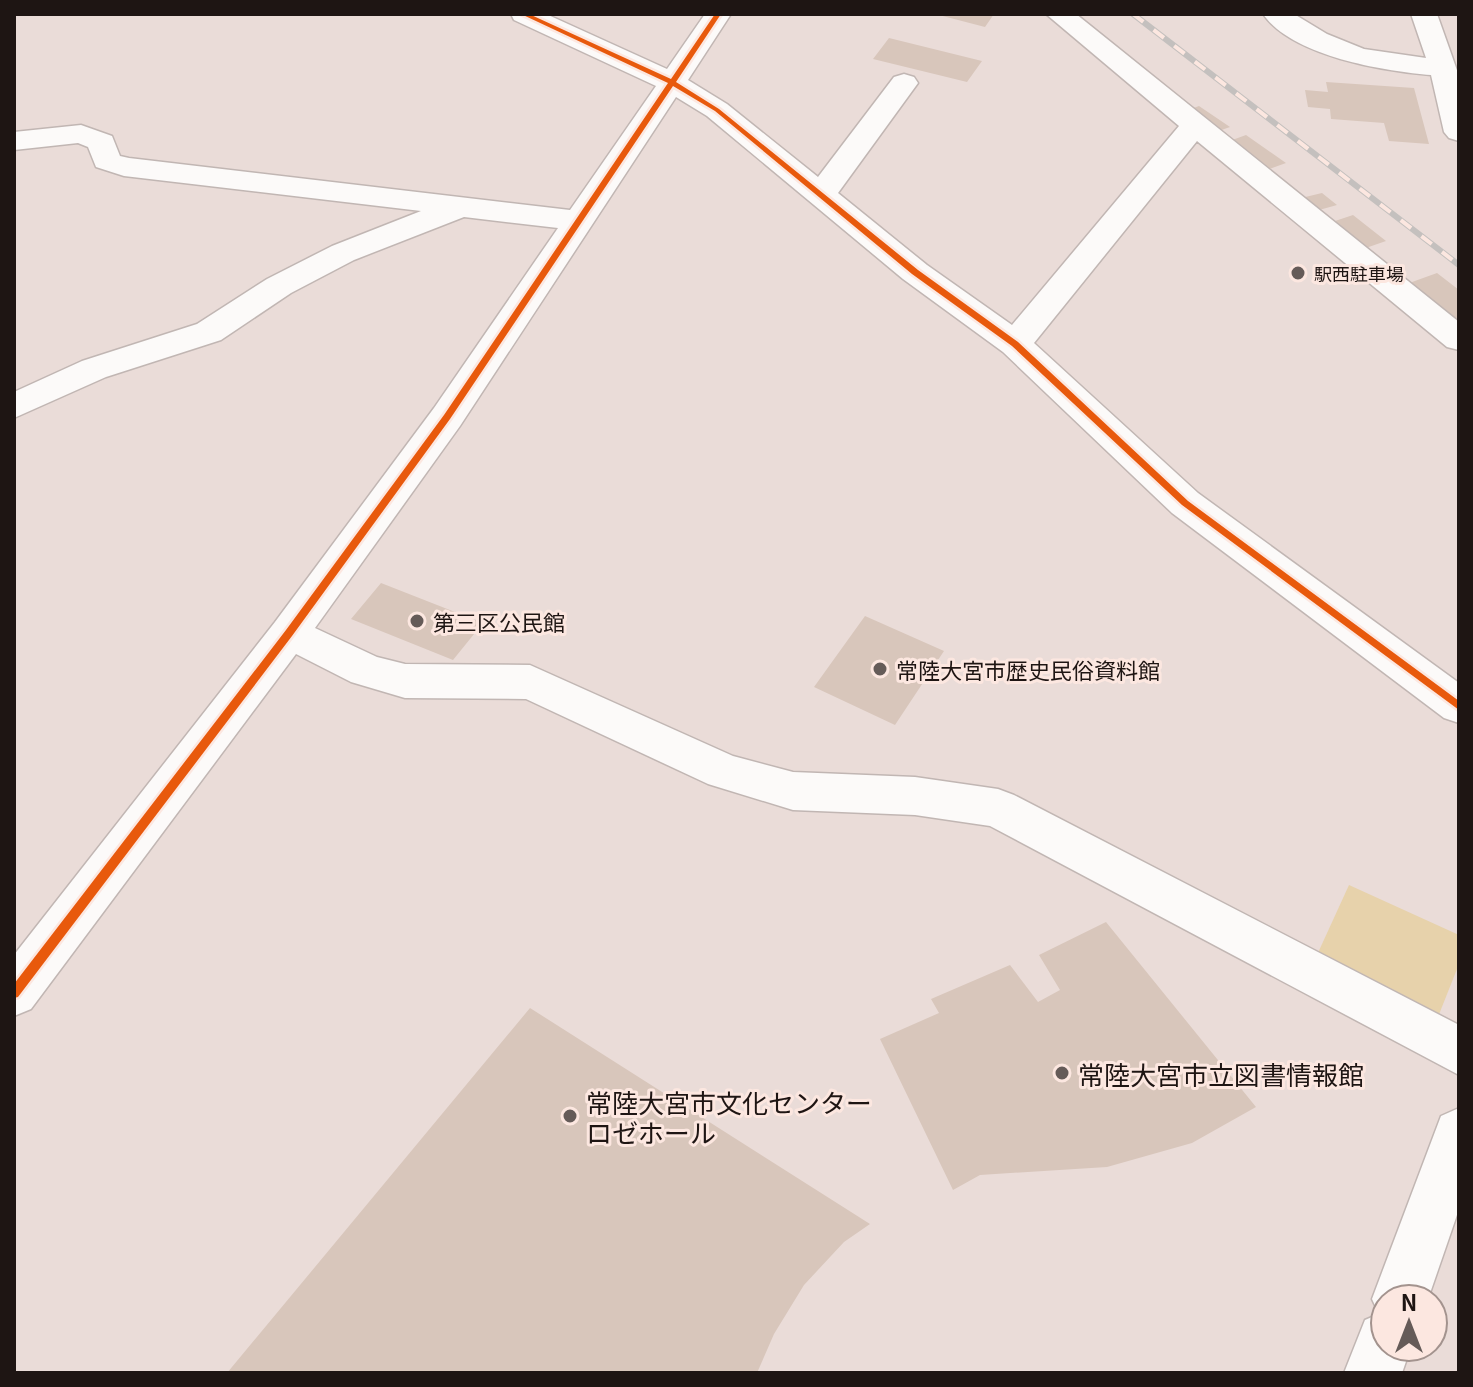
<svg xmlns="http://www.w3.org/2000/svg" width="1473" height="1387" viewBox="0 0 1473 1387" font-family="Georgia,'Noto Sans JP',serif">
<rect width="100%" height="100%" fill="#eadcd8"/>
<!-- green -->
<path fill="#e7d2ab" d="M1349,885L1459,935V964L1436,1022L1317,955Z"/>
<!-- building -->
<path fill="#d8c6bb" d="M935,14H994L985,27Z
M889,38L982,61L967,82L873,59Z
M1326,82L1414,88L1429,144L1389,141L1384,123L1331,119L1330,109L1308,107L1305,90L1328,92Z
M1199,106L1230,127L1213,133L1183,112Z
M1246,135L1286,163L1264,171L1224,143Z
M1322,193L1337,205L1312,212L1297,199Z
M1353,215L1386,241L1360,250L1326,224Z
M1437,273L1459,290V321L1450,325L1401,286Z
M381,583L483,623L453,660L351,619Z
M865,616L944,651L895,725L814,687Z
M1106,922L1256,1107L1192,1143L1107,1167L980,1175L953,1190L880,1039L939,1013L931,999L1010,965L1038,1002L1060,990L1039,955Z
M530,1008L870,1224L844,1242L804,1285L774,1334L757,1373H227Z"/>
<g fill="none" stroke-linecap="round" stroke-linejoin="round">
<!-- minor casing -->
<g stroke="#c1b6b3" stroke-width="3">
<path id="minor" d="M511,14H546L667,69L705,14H731L688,80L727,104L818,177L894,77L904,74L914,77L918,83L838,193L927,265L1012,325L1179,126L1046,14H1076L1459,322V350L1447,347L1197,141L1034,343L1198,493L1459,683V723L1444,718L1172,513L1003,352L903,279L707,116L676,97L460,426L315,628L377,657L405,664L530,665L733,756L793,772L915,777L998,789L1014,795L1459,1025V1075L990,826L915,815L793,810L708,784L526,699L405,698L351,682L296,654L31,1009L14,1016V955L275,622L434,408L558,228L464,217L354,260L291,293L221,340L106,377L14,418V392L82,361L197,324L267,279L332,246L421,211L124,176L96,167L88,147L78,143L14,150V132L81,125L112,136L120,156L129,158L570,210L656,86L514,20Z
M1263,14H1294L1327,34L1364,49L1426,58L1411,14H1437L1459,76V141L1449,138L1444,132L1431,75C1383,71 1292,56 1263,14Z
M1459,1108V1209L1428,1299H1385V1347H1411L1402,1373H1344L1365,1320L1379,1314L1372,1299L1441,1116Z"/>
</g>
<!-- minor -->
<use href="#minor" fill="#fcfaf9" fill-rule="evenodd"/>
<!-- rail casing -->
<g stroke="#c4c0be" stroke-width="6">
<path id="rail" d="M1133,14L1459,265"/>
</g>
<!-- rail -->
<use href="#rail" stroke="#fce7e0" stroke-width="4" stroke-dasharray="13" stroke-linecap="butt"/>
<!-- cycleway casing -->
<g stroke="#fce7e0" stroke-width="5">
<path id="cycleway" d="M521,14H529L671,79L715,14H721L676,82L719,109L918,270L1018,342L1188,501L1459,701V710L1182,505L1012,346L912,274L715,111L673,86L450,419L292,636L18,997L14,998V984L286,630L444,415L668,83Z"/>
</g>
<!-- cycleway -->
<use href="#cycleway" fill="#e8590c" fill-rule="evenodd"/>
</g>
<!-- markers -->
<g fill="#655b58" stroke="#fce7e0" stroke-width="3">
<circle cx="1298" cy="273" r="8"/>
<circle cx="417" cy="621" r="8"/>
<circle cx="880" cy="669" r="8"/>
<circle cx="1062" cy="1073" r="8"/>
<circle cx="570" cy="1116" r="8"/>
</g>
<g text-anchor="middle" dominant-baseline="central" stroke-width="6" stroke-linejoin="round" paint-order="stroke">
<!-- far-poi labels -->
<g font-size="18" fill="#1e1513" stroke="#fce7e0" text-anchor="start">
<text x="1314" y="273">駅西駐車場</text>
</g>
<!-- poi labels -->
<g font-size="22" fill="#1e1513" stroke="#fce7e0" text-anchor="start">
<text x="433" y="621">第三区公民館</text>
<text x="896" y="669">常陸大宮市歴史民俗資料館</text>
</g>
<!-- near-poi labels -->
<g font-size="26" fill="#1e1513" stroke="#fce7e0" text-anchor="start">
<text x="1078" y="1073">常陸大宮市立図書情報館</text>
<text x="586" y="1101">常陸大宮市文化センター<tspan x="586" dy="30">ロゼホール</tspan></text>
</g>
</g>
<!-- border -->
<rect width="1473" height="1387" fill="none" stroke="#1e1513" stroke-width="32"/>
<!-- north arrow -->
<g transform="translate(1409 1323)"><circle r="38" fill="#fce7e0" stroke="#a3938e" stroke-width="2"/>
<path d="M0-6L14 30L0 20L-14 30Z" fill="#655b58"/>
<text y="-12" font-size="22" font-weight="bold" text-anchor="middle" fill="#1e1513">N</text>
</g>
</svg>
